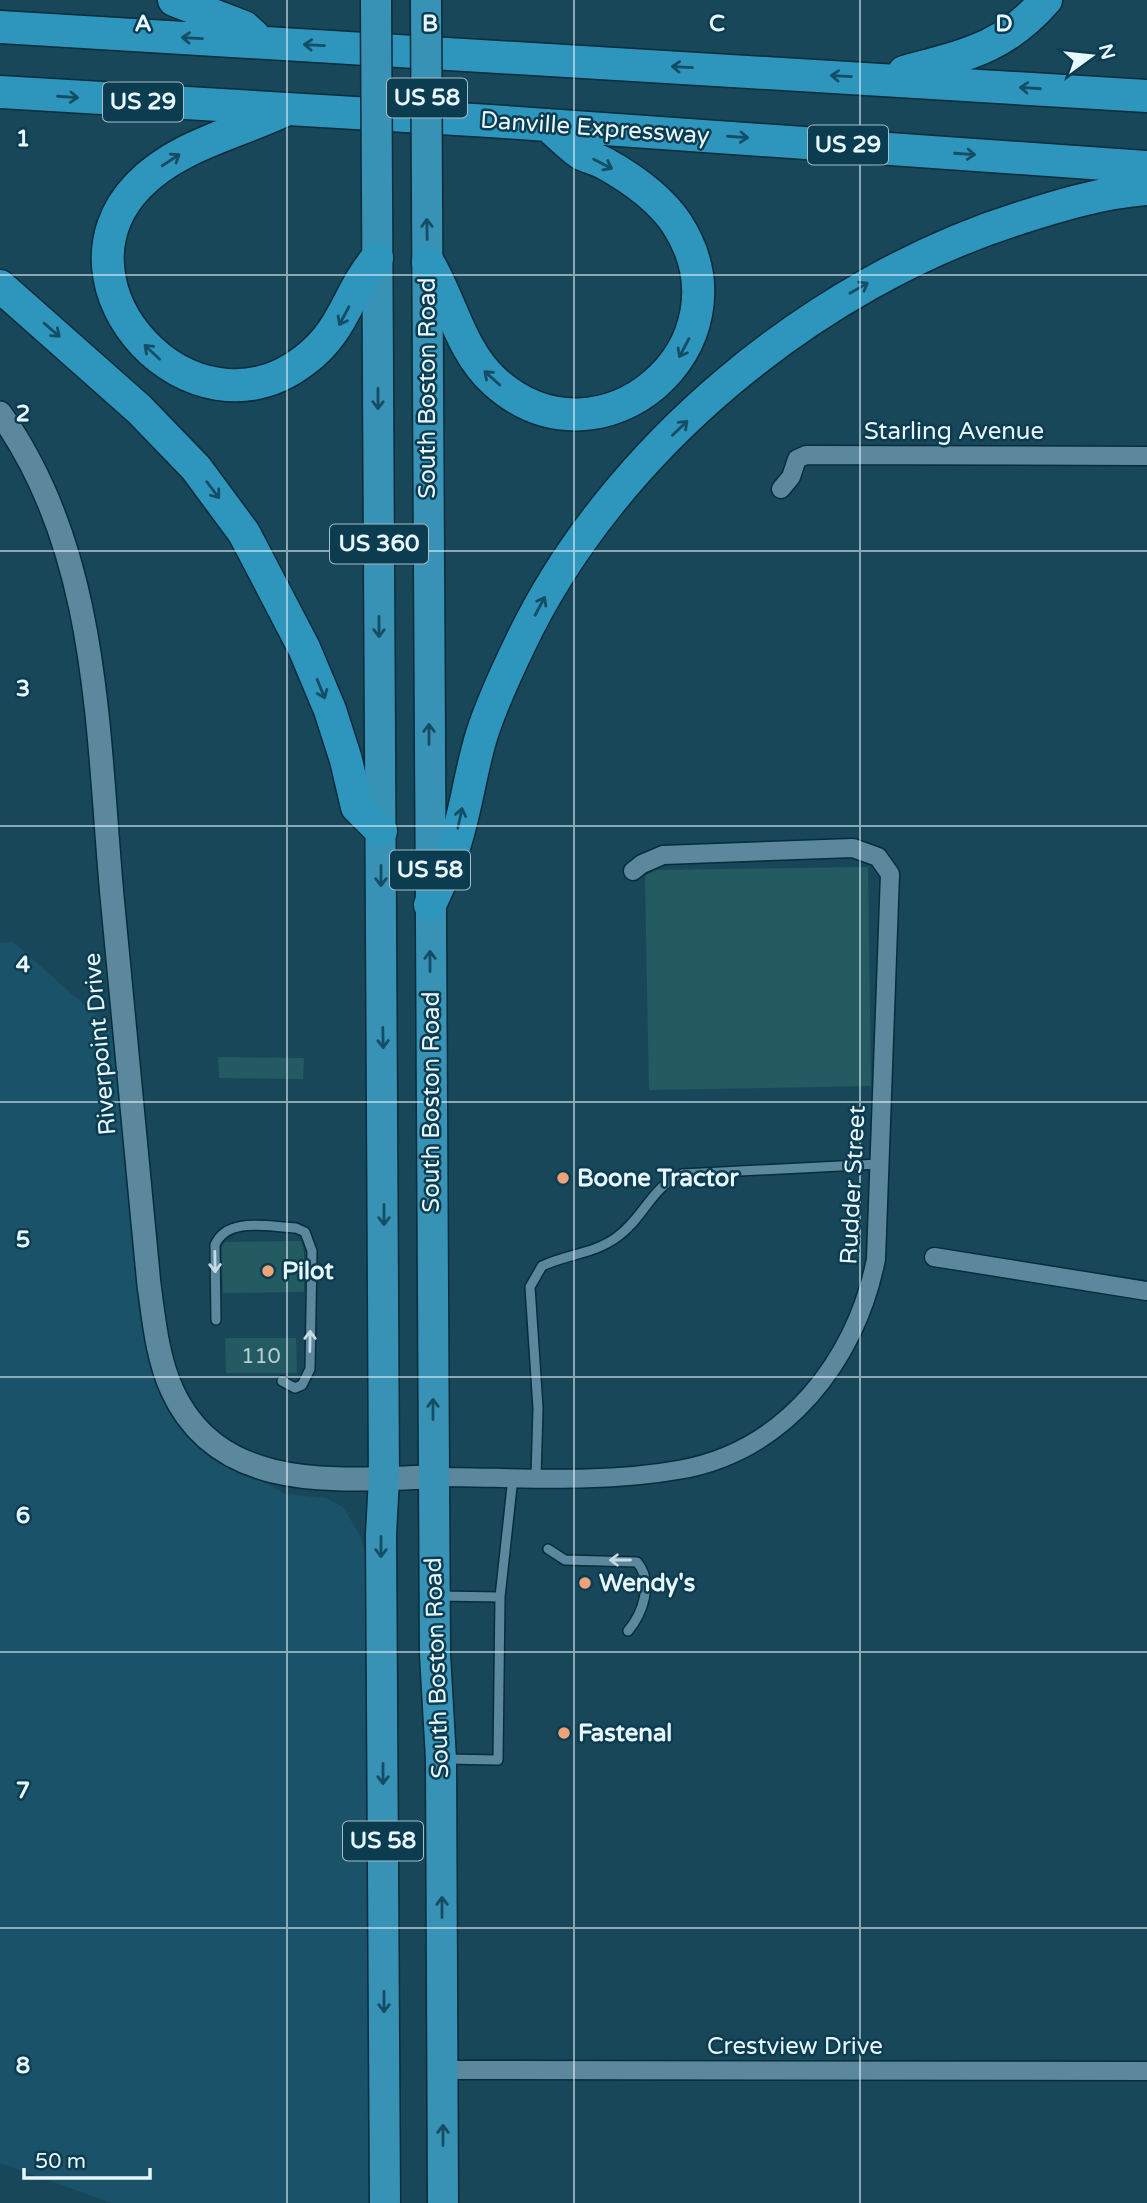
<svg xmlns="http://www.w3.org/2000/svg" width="1147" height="2203" viewBox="0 0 1147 2203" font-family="'Varela Round',sans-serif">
<rect width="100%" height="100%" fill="#19475a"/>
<!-- built -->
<path fill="#1a5269" d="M13,942L116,1033L150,1360L160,1390L208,1452L285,1494L326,1498L343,1507L361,1537L365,1555L369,2203H112L0,2163V943Z"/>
<!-- building -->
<path fill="#245b63" d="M868,867L871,1086L649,1090L645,876L656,870Z
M218,1057L304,1058L303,1079L219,1078Z
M301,1241L304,1251V1292L223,1293L222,1247L225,1242Z
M225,1338H296L297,1373H226Z"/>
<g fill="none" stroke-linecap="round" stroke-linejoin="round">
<!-- service casing -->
<g stroke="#082c3a" stroke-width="12">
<path id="service" d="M216,1320L215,1245C227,1216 270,1227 296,1228L305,1232L312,1251L310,1369L302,1385L295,1388L282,1381
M536,1477L538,1408L530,1287L542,1266C567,1254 594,1254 617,1237C643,1219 652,1186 682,1174L879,1164
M548,1549L565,1560L637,1562C654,1582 643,1613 628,1631
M439,1596L500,1597L498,1760L446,1759
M500,1597L513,1477"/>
</g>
<!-- minor casing -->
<g stroke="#082c3a" stroke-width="21">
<path id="minor" d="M781,489L791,477L797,459L806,455L1147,456
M934,1257L1147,1291
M434,1477C513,1477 600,1484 678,1470C785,1452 856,1361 876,1259L890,874L878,857L853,848L663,855L642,864L633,871
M443,2070L1147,2071"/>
</g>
<!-- tertiary casing -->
<g stroke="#082c3a" stroke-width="26">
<path id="tertiary" d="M0,413C100,553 97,732 112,896C124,1025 136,1155 149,1285C154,1320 157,1357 172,1390C220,1495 339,1479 434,1477"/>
</g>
<!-- trunk casing -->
<g stroke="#082c3a" stroke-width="33">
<path id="trunk" d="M377,194L384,1478L381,1534L385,2203
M427,197L435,1655L441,1759L443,2203"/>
</g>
<!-- motorway casing -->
<g stroke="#082c3a" stroke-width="35">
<path id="motorway" d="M174,0L244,27L254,36
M0,27L1147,96
M904,72C965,55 1003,49 1046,0
M0,92L490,121L1147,167
M283,111C234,134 176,146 138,186C43,285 192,448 305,360C345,330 347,293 377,258
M428,262C451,300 460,350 494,381C600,478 755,345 677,224C660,198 631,178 604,163C596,159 587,157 580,153C569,145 558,134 548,125
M0,286L139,409L196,468L244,533L304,648L330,710L346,760L357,807L381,831
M430,905C438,887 447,869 453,850C466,813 470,772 482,734C492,703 506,673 520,644C612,449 816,282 1020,218C1061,205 1104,192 1147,189"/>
</g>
<!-- service -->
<use href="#service" stroke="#5b889d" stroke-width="9"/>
<!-- minor -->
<use href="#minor" stroke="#5b889d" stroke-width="18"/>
<!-- tertiary -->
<use href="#tertiary" stroke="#5b889d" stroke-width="23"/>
<!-- trunk -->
<use href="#trunk" stroke="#3792b6" stroke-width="30"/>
<!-- motorway -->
<use href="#motorway" stroke="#2e95bd" stroke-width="32"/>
<!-- trunk-bridge casing -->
<g stroke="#082c3a" stroke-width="33" stroke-linecap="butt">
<path id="trunk-bridge" d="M376,0L377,194
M426,0L427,197"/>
</g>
<!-- trunk-bridge -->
<use href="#trunk-bridge" stroke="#3792b6" stroke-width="30"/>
</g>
<!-- one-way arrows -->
<defs><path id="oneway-shaft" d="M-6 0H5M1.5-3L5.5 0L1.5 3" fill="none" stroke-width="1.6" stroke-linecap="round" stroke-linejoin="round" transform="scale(1.75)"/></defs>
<g stroke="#134e65">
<use href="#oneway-shaft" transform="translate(192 38) rotate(-177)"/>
<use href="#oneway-shaft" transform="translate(314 45) rotate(-177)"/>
<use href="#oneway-shaft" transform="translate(682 67) rotate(-177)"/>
<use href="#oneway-shaft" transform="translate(841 76) rotate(-177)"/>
<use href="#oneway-shaft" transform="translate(1030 88) rotate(-176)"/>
<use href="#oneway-shaft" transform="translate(68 97) rotate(4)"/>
<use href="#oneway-shaft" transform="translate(738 137) rotate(4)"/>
<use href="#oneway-shaft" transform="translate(965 154) rotate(4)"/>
<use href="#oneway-shaft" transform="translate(171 160) rotate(-33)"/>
<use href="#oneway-shaft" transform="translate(603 164) rotate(27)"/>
<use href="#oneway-shaft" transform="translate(859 288) rotate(-30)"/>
<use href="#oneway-shaft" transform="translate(344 316) rotate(118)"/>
<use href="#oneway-shaft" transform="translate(52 330) rotate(41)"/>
<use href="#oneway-shaft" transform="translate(684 348) rotate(118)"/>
<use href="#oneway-shaft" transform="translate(152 352) rotate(-137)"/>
<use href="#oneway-shaft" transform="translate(492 378) rotate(-138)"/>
<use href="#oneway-shaft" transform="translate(680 428) rotate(-44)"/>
<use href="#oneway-shaft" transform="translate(213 490) rotate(53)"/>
<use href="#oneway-shaft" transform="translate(540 606) rotate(-62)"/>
<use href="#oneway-shaft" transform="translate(321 689) rotate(68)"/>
<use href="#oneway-shaft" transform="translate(460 818) rotate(-78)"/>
</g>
<g stroke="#154d64">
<use href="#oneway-shaft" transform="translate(427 229) rotate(-91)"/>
<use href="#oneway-shaft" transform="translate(378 399) rotate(90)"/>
<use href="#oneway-shaft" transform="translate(379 627) rotate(90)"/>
<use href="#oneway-shaft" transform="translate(429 734) rotate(-90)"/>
<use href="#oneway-shaft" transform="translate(381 876) rotate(90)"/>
<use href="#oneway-shaft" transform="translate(430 961) rotate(-90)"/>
<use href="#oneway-shaft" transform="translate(383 1038) rotate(89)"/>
<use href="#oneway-shaft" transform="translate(384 1215) rotate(90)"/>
<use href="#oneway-shaft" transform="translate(433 1409) rotate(-90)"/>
<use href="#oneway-shaft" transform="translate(381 1547) rotate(90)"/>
<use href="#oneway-shaft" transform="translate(383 1774) rotate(90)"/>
<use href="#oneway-shaft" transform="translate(442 1907) rotate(-90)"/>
<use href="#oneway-shaft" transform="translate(384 2002) rotate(90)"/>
<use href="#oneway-shaft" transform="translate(443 2135) rotate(-90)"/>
</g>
<g stroke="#c5dae5">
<use href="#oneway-shaft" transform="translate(215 1262) rotate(89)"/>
<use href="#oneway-shaft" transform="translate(310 1341) rotate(-89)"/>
<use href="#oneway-shaft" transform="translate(620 1560) rotate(-180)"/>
</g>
<!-- grid -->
<path fill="none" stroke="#e8f6fd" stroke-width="2" stroke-opacity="0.55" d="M287,0V2203M574,0V2203M860,0V2203M0,275H1147M0,551H1147M0,826H1147M0,1102H1147M0,1377H1147M0,1652H1147M0,1928H1147"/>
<!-- markers -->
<g fill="#f0a279" stroke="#0c3c4f" stroke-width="2.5">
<circle cx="563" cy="1178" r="7"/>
<circle cx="268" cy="1271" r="7"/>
<circle cx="585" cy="1583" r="7"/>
<circle cx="564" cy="1733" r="7"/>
</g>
<g text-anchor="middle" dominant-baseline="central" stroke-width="5" stroke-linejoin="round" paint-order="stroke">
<!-- number labels -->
<g font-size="21" fill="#b7cfd6">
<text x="261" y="1356">110</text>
</g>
<!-- shield labels -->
<g fill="#0c3c4f" stroke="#a6bec9" stroke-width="2">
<rect x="387" y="78.5" width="80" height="39" rx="5"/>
<rect x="103" y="82.5" width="80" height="39" rx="5"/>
<rect x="808" y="125.5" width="80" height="39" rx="5"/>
<rect x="330" y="524.5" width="98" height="39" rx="5"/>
<rect x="390" y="850.5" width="80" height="39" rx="5"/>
<rect x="343" y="1821.5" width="80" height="39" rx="5"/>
</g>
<g font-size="23" font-weight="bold" fill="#e8f6fd">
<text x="427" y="98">US 58</text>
<text x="143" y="102">US 29</text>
<text x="848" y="145">US 29</text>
<text x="379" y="544">US 360</text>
<text x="430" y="870">US 58</text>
<text x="383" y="1841">US 58</text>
</g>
<!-- street labels -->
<g font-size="24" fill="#e8f6fd" stroke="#0c3c4f">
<text transform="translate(595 128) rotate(4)">Danville Expressway</text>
<text transform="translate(427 388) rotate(-90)">South Boston Road</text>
<text x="954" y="431">Starling Avenue</text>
<text transform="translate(100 1044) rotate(-95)">Riverpoint Drive</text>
<text transform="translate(431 1102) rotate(-90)">South Boston Road</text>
<text transform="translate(853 1185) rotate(-87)">Rudder Street</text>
<text transform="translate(437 1668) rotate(-92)">South Boston Road</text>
<text x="795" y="2046">Crestview Drive</text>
</g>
<!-- poi labels -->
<g font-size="24" font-weight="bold" fill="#e8f6fd" stroke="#0c3c4f" text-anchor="start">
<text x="577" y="1178">Boone Tractor</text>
<text x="282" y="1271">Pilot</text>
<text x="599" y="1583">Wendy's</text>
<text x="578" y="1733">Fastenal</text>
</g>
</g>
<g font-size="23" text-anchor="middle" font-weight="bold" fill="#e8f6fd" stroke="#0c3c4f" stroke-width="5" stroke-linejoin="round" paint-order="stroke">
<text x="143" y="31">A</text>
<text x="430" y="31">B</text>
<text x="717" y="31">C</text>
<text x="1004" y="31">D</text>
<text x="23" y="146">1</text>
<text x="23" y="421">2</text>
<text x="23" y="696">3</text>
<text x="23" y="972">4</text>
<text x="23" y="1247">5</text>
<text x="23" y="1523">6</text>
<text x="23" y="1798">7</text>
<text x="23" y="2073">8</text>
</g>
<!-- north arrow -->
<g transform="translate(1091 56) rotate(75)" stroke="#0c3c4f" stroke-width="5" paint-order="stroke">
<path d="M0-5L12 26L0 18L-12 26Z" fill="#e8f6fd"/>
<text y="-10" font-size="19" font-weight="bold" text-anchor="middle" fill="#e8f6fd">N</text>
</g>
<!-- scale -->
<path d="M24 2168v10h126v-10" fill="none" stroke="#e8f6fd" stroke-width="3.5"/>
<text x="35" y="2168" font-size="21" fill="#e8f6fd" stroke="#0c3c4f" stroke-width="5" paint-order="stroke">50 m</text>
</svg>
